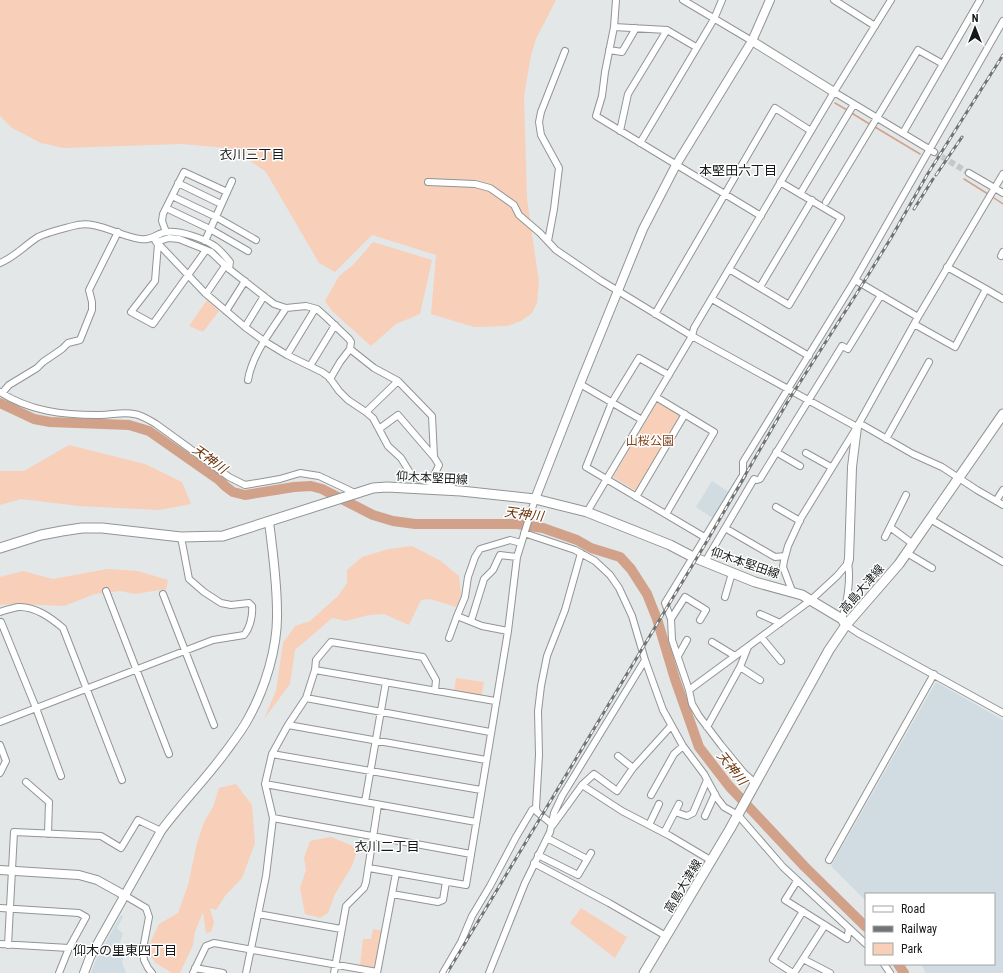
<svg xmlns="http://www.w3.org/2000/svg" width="1003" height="973" viewBox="0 0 1003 973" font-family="'Roboto Condensed','Noto Sans JP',sans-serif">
<rect width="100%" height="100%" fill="#e3e7e8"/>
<!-- built -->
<path fill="#d0dce1" d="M712,481L730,493L714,519L696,507Z
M936,682L1003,720V973H926L921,964H994V894H866V901L831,866Z
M121,915L123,917L117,928L123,934L120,942L123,945L124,957L122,962L126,973H91L96,960Z"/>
<!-- green -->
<path fill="#f8cfb9" d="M0,0H556L536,39L531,55L524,96L527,199L539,282L537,303L532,313L521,321L507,326L474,327L431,314L436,255L372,235L335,272L319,263L266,172L242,155L228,148L181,144L63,148L41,143L12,128L0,116Z
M373,242L432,260L420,314L396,324L371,346L332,311L325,301L339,276L353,265Z
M207,300L219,311L203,332L189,326Z
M658,401L682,415L636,491L613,477Z
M69,445L145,464L182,482L191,504L159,510L79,506L21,499L0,505V471H24Z
M412,546L441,561L459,576L461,596L456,607L430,599L421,600L409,625L384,614L369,615L346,621L332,618L295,650L290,684L264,719L276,691L283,643L295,626L310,621L338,596L347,583V570L362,557L389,549Z
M107,569L138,571L168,580L166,589L135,594L120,591L95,594L64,606L16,604L0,605V577L23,571L53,579Z
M456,678L484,682L481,699L454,693Z
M236,784L252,805L255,843L242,878L225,896L216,910L210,908L214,923L211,932L206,933L203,912L195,932L193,945L180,973H172L156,963L151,957L150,943L159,924L178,913L188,885L197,843L204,822L213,807L219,788Z
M331,837L358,848L352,866L335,894L328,913L320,918L305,914L300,888L306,870L304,858L310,841Z
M581,908L627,937L615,958L570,923Z
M373,929L383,931L375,969L360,967L363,939H371Z"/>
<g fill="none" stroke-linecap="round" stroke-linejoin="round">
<!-- stream -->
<path stroke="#d1a289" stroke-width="1.5" d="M835,103L847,110
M850,112L871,125
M875,127L920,154
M964,179L988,194
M991,196L1003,204"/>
<!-- river -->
<path stroke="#d1a289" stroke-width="10" d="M0,403L34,419L50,422L129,425L149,431L219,480L225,486L233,492L245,495L294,487L311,486L322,489L373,515L393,521L415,524H517L543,528L577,540L591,548L620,557L631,569L647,594L657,619L675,679L699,747L729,786L805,867L866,927
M898,964L904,973"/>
<!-- minor-tunnel -->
<path stroke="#c4c8c9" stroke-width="6" stroke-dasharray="6 3" stroke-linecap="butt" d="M934,152L969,173"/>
<!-- minor casing -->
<g stroke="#919596" stroke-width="8">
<path id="minor" d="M616,0L614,27L605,72L602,96L596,116L761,216
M683,0L752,41
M834,0L875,26
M614,27L667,30L696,47
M609,50L622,52L636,28
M834,92L934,152
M620,131L628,94L667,30
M903,133L980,0
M640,143L714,19L722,0
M969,173L1003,193
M428,182L475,184L490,188L514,205L519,215L540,233L556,250L600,280L692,336L857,427
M178,183L221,204
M800,194L854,104
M172,196L216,217L256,240
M826,202L918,50L943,64
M166,208L210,229L248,251
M166,232L162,221L163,214L184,172L227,192
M153,238L205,293L245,327L264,341L287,355L322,372L329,377L339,391L348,400L366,412L373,418L388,446L401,458L412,476L422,480L453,488
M205,241L232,181
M548,241L554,209L559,168L541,135L539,122L541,112L565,51
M156,242L169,238L179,239L204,249L211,252L229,269
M158,244L155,281L131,312L153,324L206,250
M1001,256L1003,252
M0,263C15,257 25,245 38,237C48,232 62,229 73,226C97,219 117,236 140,239C152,241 157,233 166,232C180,230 205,239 216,247C221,251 226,257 230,262L229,269L274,304L286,308L306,306L317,309L326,317L349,339L351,342L350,349L374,368L398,381
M947,267L986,289
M729,269L789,305L841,218L780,182
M855,280L918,317
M760,287L812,200
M206,294L225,266
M712,299L809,356
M226,311L245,281
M655,314L775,108L811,131
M914,324L955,347L986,289L1003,299
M245,327L264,296
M287,355L315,309
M310,366L335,325
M669,375L639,358L612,402L586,467L706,538
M330,379L340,362L350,349
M248,380C252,354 272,330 286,308
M580,384L642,420
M0,392C29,411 63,415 97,415C109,416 122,411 134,414C142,415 149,420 156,424L229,477L245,485L280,479L300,473L319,476L355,493
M2,393L9,385L37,368L43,362L62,349L68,343L80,340L92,310V302L89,290L118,232
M656,397L714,432L666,514
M366,412L398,381L432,416L434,457L439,465L431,482
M859,423L913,454L942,467L977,490L1003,505
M379,429L398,415L434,457
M886,439L929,362
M776,452L800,466
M806,453L831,467
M636,497L685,414
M996,501L1003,490
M776,507L800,521
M587,512L692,336L694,328L834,92L891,0
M930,519L1003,562
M890,527L913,544
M725,528L775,557L785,556
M524,533L575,550L595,561L610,575L619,588L632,616L645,660L663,710L683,746L704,774L717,798L724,807L738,815L783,867L866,944
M885,537L906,495
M907,553L932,568
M705,562L754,479L757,480L760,479L842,346L848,349L881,295
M106,591L169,754
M792,591L783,567L784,561L788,546L801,518L857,427L918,317L1003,174
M163,594L214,725
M725,597L732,573
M0,612C6,610 12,608 18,607C35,606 51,618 63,628L122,780
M760,614L780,623
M671,619L665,603L743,475V462L855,280L1003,21
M842,619C847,604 851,579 848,563
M700,620L706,610L685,597L671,619L672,640L689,690L692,704L699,716L721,745L744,773L755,783
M471,621L484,579L493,570L500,555L517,557
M1,622L36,708L61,776
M846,625L858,633L1003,713
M508,631L482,626L457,616L465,597L468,577L475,557L480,549L510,540L521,543
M761,637L781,661
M449,638L457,616
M712,642L735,656
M678,656L687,640
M740,667L760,680
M315,670L495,701
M689,690L811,600L837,576L848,563
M306,698L490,732
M0,722L213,640L244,635C250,628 253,615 252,606L249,603L231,605L221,603L204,592L189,579L181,537
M288,725L486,760
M707,727L740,667L748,647
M0,745L6,761L0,773
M272,754L481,790
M618,756L633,768
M26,782L49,802L48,834
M265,784L476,822
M582,785L622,811L670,836L712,861
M651,795L674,754L683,746
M365,802L386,682
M675,812L687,816L693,813L707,780
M705,816L715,794
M273,818L471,854
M553,825L537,812L536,808L539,755L538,711L541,686L547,656L565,610L581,553
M553,825L582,785L594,774L617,791L633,768L671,726
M649,825L659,804
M664,833L679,804
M547,838L587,859
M538,855L578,875L591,853
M829,860L934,674
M534,863L609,903L666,936
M369,868L466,885L508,631L517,557L535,499
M797,881L785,900L847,939L849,929
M392,894L438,902L443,900L446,882
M124,895L146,908L149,917L143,949L144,960L148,968L152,973
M0,908L79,913L86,917L69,948L59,973
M258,914L341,929
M0,944L69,948
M8,945L14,832L101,836L121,848L138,820L161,831
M803,959L830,973
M884,964L890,973
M195,968L223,973
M193,973L206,946L214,943L377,972
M246,973L266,876L273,818L265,784L272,754L288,725L306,698L315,670L316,660L331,642L423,657L436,680L435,691
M334,973L346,906L364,888L366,882L378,805
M377,973L396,873
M443,973L461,942L472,916L490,886L516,837L532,810L536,808
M489,973L525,883L550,832L554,813L562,796L645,660
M793,973L773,960L803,911
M794,973L825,925"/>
</g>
<!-- tertiary casing -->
<g stroke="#919596" stroke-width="10">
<path id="tertiary" d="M752,41L834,92
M535,499L580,384L643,229L676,165L752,41L770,0
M848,563L849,559L852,467L857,427
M0,870L79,875L97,880L124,895
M84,973L90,957L161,831C180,805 204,781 224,754C232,743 241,732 248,719C265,689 278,647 277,612C277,582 273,552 269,522"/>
</g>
<!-- secondary casing -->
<g stroke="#919596" stroke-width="11">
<path id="secondary" d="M0,548L41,535L62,531L82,528H102L181,537L223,536L373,488L387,487L461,491L535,499L587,512L670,545L693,557L755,582L802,595L842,619L846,625
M644,973L730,829L829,650L846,625L899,564L1003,414"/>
</g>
<!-- minor -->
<use href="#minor" stroke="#fff" stroke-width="6"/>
<!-- tertiary -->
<use href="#tertiary" stroke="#fff" stroke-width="8"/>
<!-- secondary -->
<use href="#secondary" stroke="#fff" stroke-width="9"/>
<!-- rail casing -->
<g stroke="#717474" stroke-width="3">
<path id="rail" d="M936,175L962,137
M914,209L933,179
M447,973L707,541L788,401L857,293L891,238L927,175L1003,55"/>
</g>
<!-- rail -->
<use href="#rail" stroke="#fff" stroke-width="1.5" stroke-dasharray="4.5" stroke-linecap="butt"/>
</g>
<g text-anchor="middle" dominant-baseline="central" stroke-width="3" stroke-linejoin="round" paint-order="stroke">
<!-- park labels -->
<g font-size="12" fill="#814520" stroke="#fff">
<text x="650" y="441">山桜公園</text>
</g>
<!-- street labels -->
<g font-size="12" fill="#171919" stroke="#fff">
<text transform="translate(432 478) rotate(3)">仰木本堅田線</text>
<text transform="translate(745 563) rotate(19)">仰木本堅田線</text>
<text transform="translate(862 589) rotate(-49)">高島大津線</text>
<text transform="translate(683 886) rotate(-59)">高島大津線</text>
</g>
<!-- neighbourhood labels -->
<g font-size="13" fill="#171919" stroke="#fff">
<text x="252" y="154">衣川三丁目</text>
<text x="738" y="170">本堅田六丁目</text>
<text x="387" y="846">衣川二丁目</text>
<text x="125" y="950">仰木の里東四丁目</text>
</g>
<!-- water labels -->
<g font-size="13" font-style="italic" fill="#692f05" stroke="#fff">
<text transform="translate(210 459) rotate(36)">天神川</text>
<text transform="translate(524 514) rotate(7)">天神川</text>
<text transform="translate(732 768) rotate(51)">天神川</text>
</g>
</g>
<!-- legend -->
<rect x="865" y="893" width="130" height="72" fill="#ffffff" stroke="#a2a3a3"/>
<rect x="873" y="906" width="20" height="6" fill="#ffffff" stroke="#a2a3a3"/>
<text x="901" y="913" font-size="12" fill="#171919">Road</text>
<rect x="873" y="926" width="20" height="6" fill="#717474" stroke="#a2a3a3"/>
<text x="901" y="933" font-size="12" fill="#171919">Railway</text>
<rect x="873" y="943" width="20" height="12" fill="#f8cfb9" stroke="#a2a3a3"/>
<text x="901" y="953" font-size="12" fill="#171919">Park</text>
<!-- north arrow -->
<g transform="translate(975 28)" stroke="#ffffff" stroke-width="3" paint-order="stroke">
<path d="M0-3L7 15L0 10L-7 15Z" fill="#171919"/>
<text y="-6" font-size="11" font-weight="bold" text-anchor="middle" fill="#171919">N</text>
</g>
</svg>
